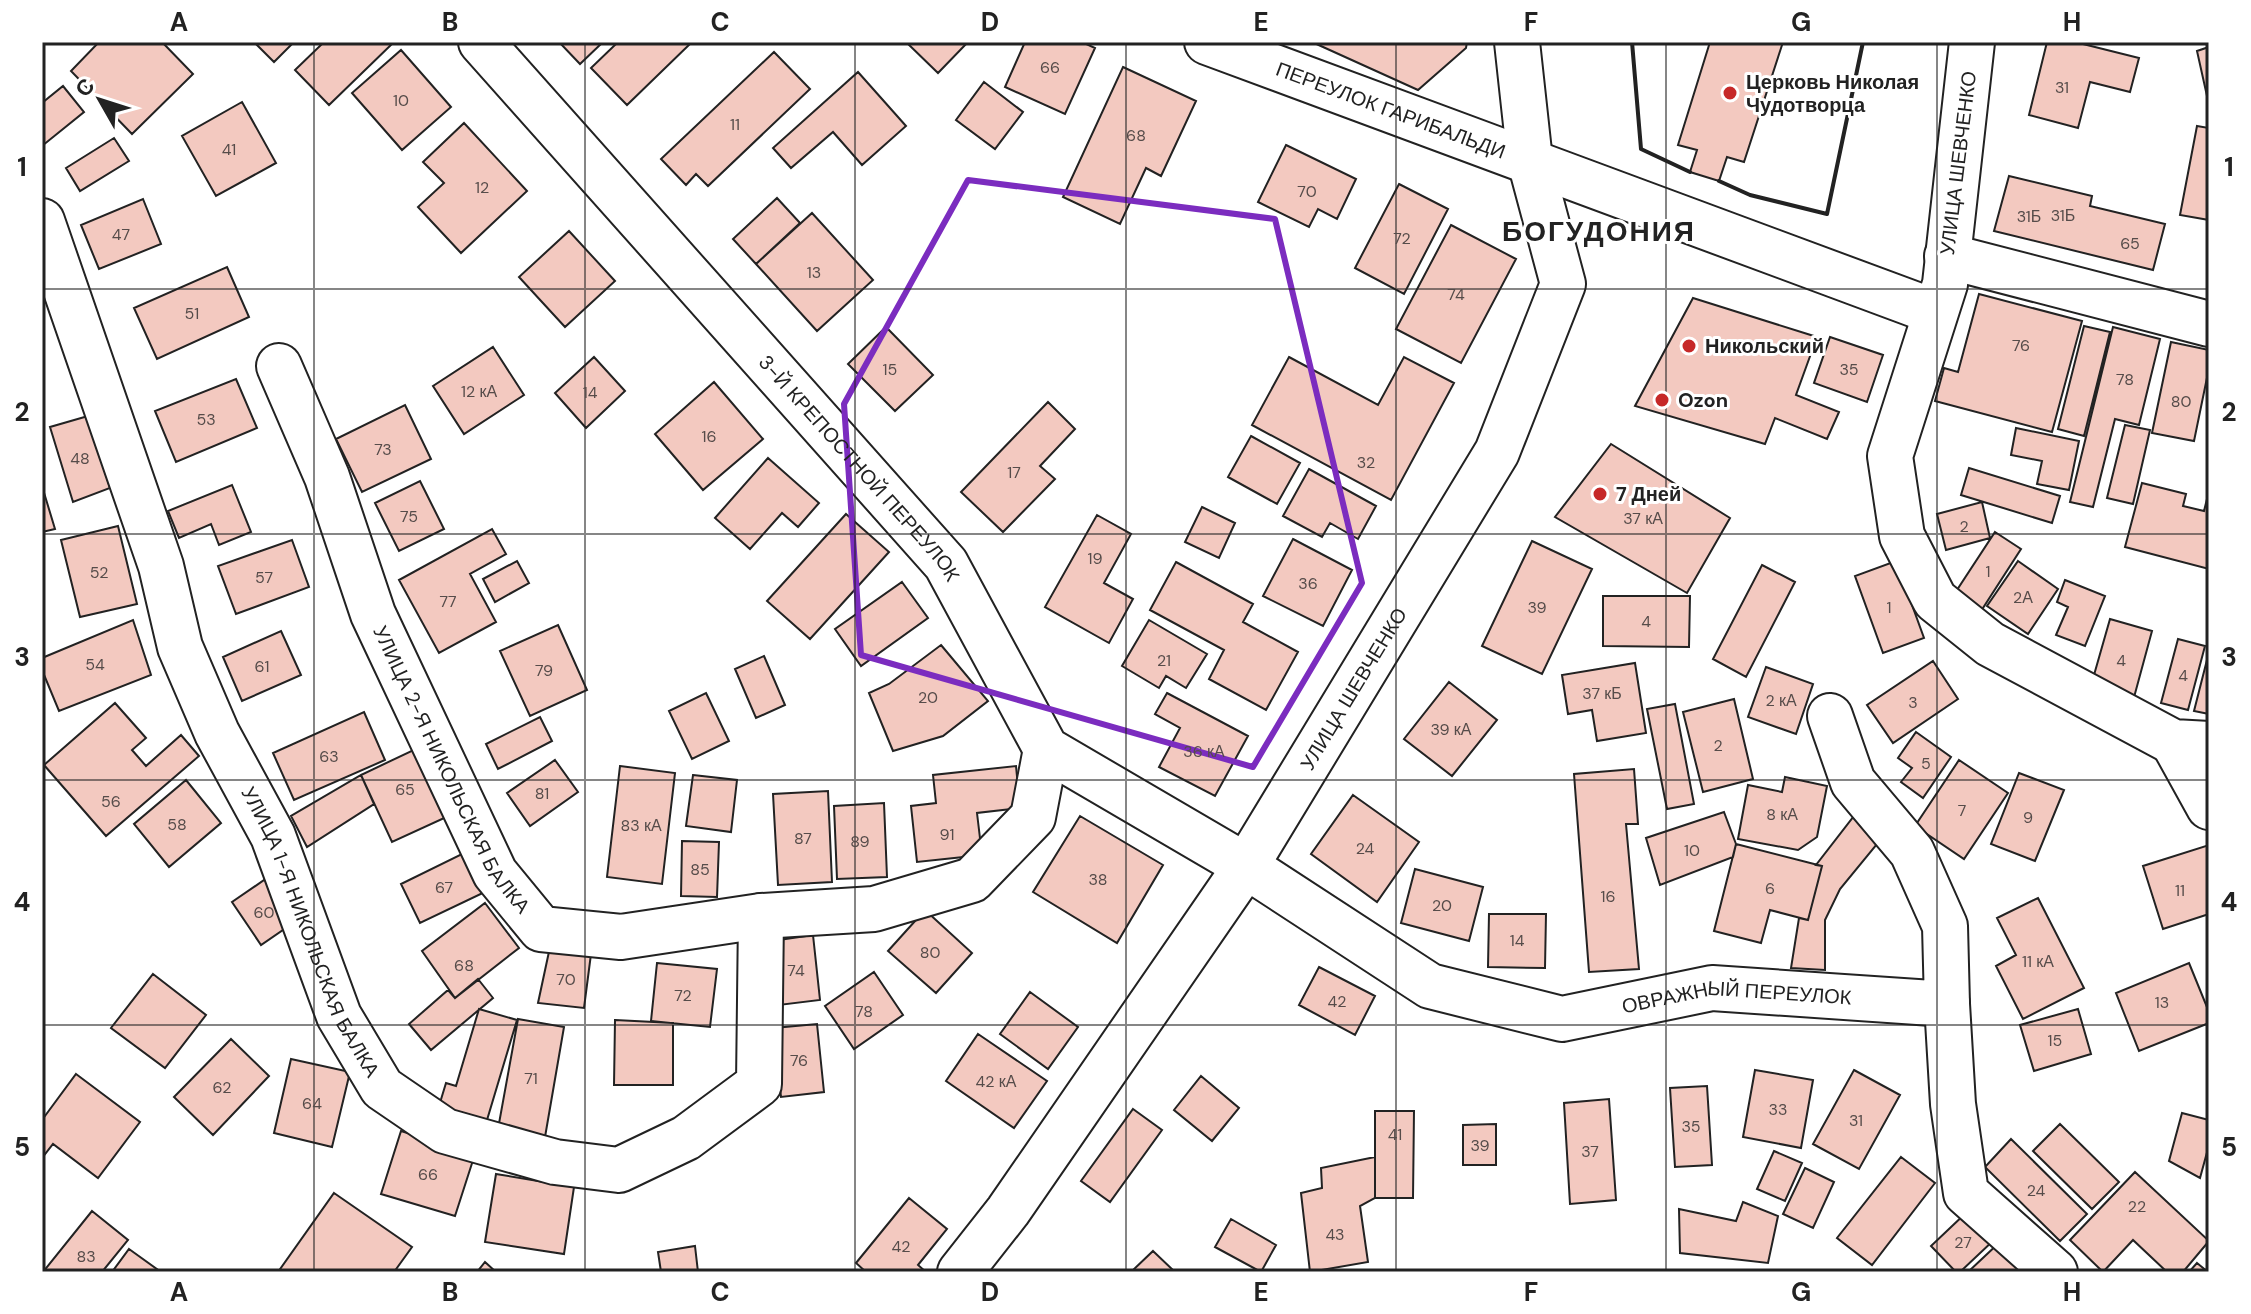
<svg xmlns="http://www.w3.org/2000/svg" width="2251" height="1314" viewBox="0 0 2251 1314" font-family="'DM Sans',sans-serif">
<rect width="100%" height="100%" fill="#fff"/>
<!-- building -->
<path fill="#f3c9c0" stroke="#222" stroke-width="2" d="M162,42L193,74L132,134L71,71L99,42Z
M254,42H294L274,62Z
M324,42H394L329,105L295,70Z
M559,42H603L580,64Z
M618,42H692L627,105L591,68Z
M906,42H968L938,73Z
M1025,42H1082L1095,48L1065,114L1005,87Z
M1312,42H1467L1466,48L1418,90Z
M1710,42H1783L1744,162L1727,157L1719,181L1690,172L1697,150L1678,145Z
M2047,42H2075L2139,58L2130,92L2090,82L2078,128L2029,115Z
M2209,47V105L2197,51Z
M401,50L451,107L402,150L352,93Z
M774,52L810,89L708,186L696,174L686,185L661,159Z
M1123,67L1196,101L1161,176L1146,168L1120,224L1063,197Z
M858,72L906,126L862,165L833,132L791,168L773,148Z
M984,82L1023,112L995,149L956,120Z
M63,86L84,112L42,146V103Z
M242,102L276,163L216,196L182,136Z
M464,123L527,191L461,253L418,207L444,183L423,162Z
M2197,126L2209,128V220L2180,215Z
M114,138L129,161L80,191L66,168Z
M1286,145L1356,179L1337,219L1318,209L1309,227L1258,202Z
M2009,176L2092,196L2090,206L2165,224L2153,270L1994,231Z
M1399,184L1448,209L1404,294L1355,268Z
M777,198L800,223L756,264L733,239Z
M143,199L161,244L99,269L81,225Z
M812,213L873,280L817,331L756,264Z
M1451,225L1516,259L1461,363L1396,329Z
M569,231L615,281L565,327L519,277Z
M227,267L249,317L157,359L134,308Z
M1979,294L2082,321L2052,432L1935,401L1944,368L1958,372Z
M1693,298L1817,337L1796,395L1839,412L1827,439L1775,418L1765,444L1635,406Z
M2084,326L2110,332L2084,436L2058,429Z
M886,327L933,375L895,411L848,364Z
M2113,327L2160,339L2139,425L2115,419L2093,507L2070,502Z
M1830,337L1883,355L1867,402L1814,383Z
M2171,342L2209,350V368L2194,441L2152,433Z
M493,347L524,395L464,434L433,386Z
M594,357L625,391L586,428L555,393Z
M1289,357L1378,405L1404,357L1454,383L1391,500L1252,425Z
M236,379L257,428L176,462L155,411Z
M714,382L763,439L703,490L655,434Z
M1048,402L1075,429L1040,466L1055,479L1003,532L961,492Z
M405,405L431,459L362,492L336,439Z
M88,416L110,488L73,502L50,427Z
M2125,425L2150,430L2133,504L2107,498Z
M2016,428L2079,441L2069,490L2037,484L2042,461L2011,455Z
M1251,436L1300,463L1277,504L1228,477Z
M1611,444L1730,518L1687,593L1555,517Z
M768,458L819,503L798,527L782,513L750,549L715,518Z
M1969,468L2060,496L2052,523L1961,495Z
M1309,469L1376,506L1358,539L1330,523L1322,537L1283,516Z
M420,481L444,529L399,551L375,503Z
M2142,483L2186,494L2183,506L2204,511L2209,491V569L2125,547Z
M232,485L251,532L219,545L211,524L179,538L168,511Z
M42,486L55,529L42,532Z
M1982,502L1990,538L1946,550L1937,514Z
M1202,507L1235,523L1219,558L1185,542Z
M846,514L889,552L810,639L767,601Z
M1097,515L1131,534L1104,583L1133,599L1109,643L1045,607Z
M118,526L137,604L80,617L61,540Z
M492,529L506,554L470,574L496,622L439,653L399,580Z
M1995,532L2021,549L1981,611L1955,593Z
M1293,539L1352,570L1323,626L1263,596Z
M292,540L309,587L236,614L218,566Z
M1532,541L1592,569L1542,674L1482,646Z
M517,561L529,583L495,602L483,579Z
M1896,561L1924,638L1883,653L1855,576Z
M2018,561L2058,589L2028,634L1987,606Z
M1176,562L1253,604L1243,622L1298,652L1266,710L1209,679L1224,650L1150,610Z
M1762,565L1795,582L1746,677L1713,659Z
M2065,580L2105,596L2085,646L2056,635L2068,607L2057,602Z
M902,582L928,618L861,666L835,629Z
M1603,596H1690L1689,647L1603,646Z
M2110,619L2152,631L2133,701L2090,689Z
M133,620L151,675L59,711L42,670V658Z
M1149,620L1207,654L1186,688L1166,676L1159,688L1122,666Z
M558,625L587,690L530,716L500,651Z
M281,631L301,675L242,701L223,657Z
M2178,639L2205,646L2188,710L2161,703Z
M941,645L988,701L943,736L893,751L869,693L889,684Z
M2209,652V714L2194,711Z
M764,656L785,705L756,718L735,669Z
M1933,661L1958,699L1893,743L1867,705Z
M1635,663L1646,733L1597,741L1592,710L1568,714L1562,675Z
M1766,667L1813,684L1796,734L1748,717Z
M1449,682L1497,720L1452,776L1404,739Z
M706,693L729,741L692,759L669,711Z
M1167,693L1248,736L1215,796L1159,767L1180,728L1155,714Z
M1734,699L1753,779L1703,792L1683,712Z
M115,703L146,738L132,750L146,766L181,735L199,756L106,836L44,765Z
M1675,704L1694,804L1667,809L1647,709Z
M364,712L385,760L294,800L273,753Z
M540,717L552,741L498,769L486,744Z
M1916,732L1951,757L1923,798L1901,782L1912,768L1898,758Z
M422,746L453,814L392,842L361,775Z
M555,760L578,792L530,826L507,793Z
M1959,760L2008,793L1964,859L1915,826Z
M620,766L675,773L662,884L607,877Z
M1016,766L1020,808L977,813L982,855L917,862L911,806L936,803L933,775Z
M1634,769L1638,824H1626L1639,969L1589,972L1574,774Z
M2019,773L2064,790L2035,861L1991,844Z
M361,775L374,804L307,847L291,816Z
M693,775L737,780L731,832L686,826Z
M1785,777L1827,786L1817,837L1798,850L1738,839L1748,785L1782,792Z
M186,780L221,823L169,867L134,824Z
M828,791L832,882L778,885L773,794Z
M1353,795L1419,842L1377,902L1311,854Z
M884,803L887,877L837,879L834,806Z
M1724,812L1736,844L1733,857L1660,885L1646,838Z
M1080,816L1163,865L1117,943L1033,892Z
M1854,816L1882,838L1840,889L1825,920V970L1791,968L1799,918L1808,920L1822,866L1816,865Z
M682,841L719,842L717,897L681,896Z
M1736,844L1822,866L1808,920L1770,910L1761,943L1714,931Z
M2209,845V914L2163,929L2143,866Z
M468,851L487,891L420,923L401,884Z
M1415,869L1483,887L1469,941L1401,923Z
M267,878L296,921L261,945L232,902Z
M2038,898L2084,988L2023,1019L1996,966L2016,955L1997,918Z
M485,903L519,948L455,998L422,951Z
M925,910L972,953L936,993L888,951Z
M1489,914H1546L1545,968L1488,967Z
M813,935L820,1000L779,1005L772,941Z
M550,947L591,954L584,1008L538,1003Z
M657,963L717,969L710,1027L651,1021Z
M2189,963L2209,1012V1023L2139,1051L2116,993Z
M1319,967L1375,996L1355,1035L1299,1005Z
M874,972L903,1015L854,1049L825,1006Z
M153,974L206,1015L165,1068L111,1028Z
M478,979L493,998L431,1050L409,1024L448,990L455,998Z
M1030,992L1078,1027L1048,1069L1000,1034Z
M479,1009L517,1020L487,1120L439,1106L446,1083L456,1086Z
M2078,1009L2091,1054L2034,1071L2020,1025Z
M518,1019L564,1027L545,1137L498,1129Z
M615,1020L673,1023V1085H614Z
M817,1024L824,1092L781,1097L774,1028Z
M978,1034L1047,1081L1014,1128L946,1081Z
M231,1039L269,1076L213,1135L174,1097Z
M291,1059L350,1072L332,1147L274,1133Z
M1755,1070L1813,1080L1801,1148L1743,1137Z
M1854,1070L1900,1095L1859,1169L1813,1144Z
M76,1074L140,1122L98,1178L53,1144L42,1158V1120Z
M1201,1076L1239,1108L1212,1141L1174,1110Z
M1707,1086L1712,1165L1675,1167L1670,1088Z
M1609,1099L1616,1200L1570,1204L1564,1103Z
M1133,1109L1162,1130L1110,1202L1081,1181Z
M1375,1111H1414L1413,1198H1375Z
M2182,1113L2209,1120V1145L2200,1178L2169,1161Z
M1496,1124V1165H1463V1125Z
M2060,1124L2119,1182L2092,1209L2033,1151Z
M401,1131L475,1154L455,1216L381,1194Z
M2011,1139L2087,1214L2060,1241L1985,1167Z
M1774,1151L1802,1163L1785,1201L1757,1189Z
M1375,1157V1198L1360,1206L1368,1262L1310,1272L1301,1193L1322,1188L1321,1168Z
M1901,1157L1935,1183L1872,1265L1837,1238Z
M1805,1168L1834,1182L1813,1228L1783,1214Z
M2135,1172L2209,1241L2183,1272H2167L2133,1240L2103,1272L2070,1240Z
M496,1174L574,1187L564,1254L485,1242Z
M334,1193L412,1247L394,1272H278Z
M909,1198L947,1229L918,1265L926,1272H866L856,1263Z
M1743,1202L1778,1216L1768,1263L1680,1253L1679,1209L1736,1221Z
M92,1211L128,1240L102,1272H43Z
M1968,1211L1995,1239L1960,1272H1956L1931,1246Z
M1231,1219L1276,1245L1261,1272L1215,1247Z
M2001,1241L2030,1272H1968Z
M695,1246L698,1272H661L658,1252Z
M129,1249L161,1272H112Z
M1153,1251L1175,1272H1131Z
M485,1262L496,1272H477Z
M2197,1263L2208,1272H2189Z"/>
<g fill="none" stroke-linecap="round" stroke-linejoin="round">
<!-- minor casing -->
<g stroke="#222" stroke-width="48">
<g id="minor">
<path id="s1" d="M481,42L946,564L1046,749L1246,866L1430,986L1562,1019L1712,988L1947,1004L1945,926L1912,852L1853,782L1830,716"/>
<path id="s2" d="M1207,42L1935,312"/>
<path d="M1972,42L1945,284L1890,456L1902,536L1935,600L1990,644L2173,742L2209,744"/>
<path id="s3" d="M42,221L161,566L180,647L217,733L273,836L339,1016L382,1088L445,1131L555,1162L619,1170L686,1138L759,1084L761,916"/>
<path d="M1947,256L2209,324"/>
<path id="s4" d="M279,366L327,477L373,614L495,873L541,929L621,937L761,916L874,909L972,880L1033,817L1046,749"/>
<path d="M2173,742L2209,807"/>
<path d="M1947,1004L1953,1104L1966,1193L2055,1272"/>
<path id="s5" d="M960,1272L1008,1211L1246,866L1497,452L1563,284L1530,161L1517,42"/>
</g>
</g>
<!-- minor -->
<use href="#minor" stroke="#fff" stroke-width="44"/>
<!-- wall -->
<path stroke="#222" stroke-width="4" d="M1632,42L1641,149L1690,172
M1719,181L1750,195L1827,214L1863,42"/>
</g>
<!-- marked area -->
<path fill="none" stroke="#7b2cbf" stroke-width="6" stroke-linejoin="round" d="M968,180L1275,219L1362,583L1253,767L861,655L844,404Z"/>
<!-- grid -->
<path fill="none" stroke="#222" stroke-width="2" stroke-opacity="0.55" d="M314,42V1272M585,42V1272M855,42V1272M1126,42V1272M1396,42V1272M1666,42V1272M1937,42V1272M42,289H2209M42,534H2209M42,780H2209M42,1025H2209"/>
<!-- markers -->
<g fill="#c62828" stroke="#fff" stroke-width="3">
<circle cx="1730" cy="93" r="8"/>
<circle cx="1689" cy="346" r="8"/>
<circle cx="1662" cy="400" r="8"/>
<circle cx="1600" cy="494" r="8"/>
</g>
<g text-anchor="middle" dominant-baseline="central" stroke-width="6" stroke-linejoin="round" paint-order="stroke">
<!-- number labels -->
<g font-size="16" fill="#564c4a">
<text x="1050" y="67">66</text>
<text x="2062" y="87">31</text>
<text x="401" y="100">10</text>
<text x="735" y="124">11</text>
<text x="1136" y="135">68</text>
<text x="229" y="149">41</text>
<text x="482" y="187">12</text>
<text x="1307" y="191">70</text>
<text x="2063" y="215">31Б</text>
<text x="2029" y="216">31Б</text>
<text x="121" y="234">47</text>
<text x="1402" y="238">72</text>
<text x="2130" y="243">65</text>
<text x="814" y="272">13</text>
<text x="1456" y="294">74</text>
<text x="192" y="313">51</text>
<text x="2021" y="345">76</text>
<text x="890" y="369">15</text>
<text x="1849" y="369">35</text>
<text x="2125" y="379">78</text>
<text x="479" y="391">12 кА</text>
<text x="590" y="392">14</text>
<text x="2181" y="401">80</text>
<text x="206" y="419">53</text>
<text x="709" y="436">16</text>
<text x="383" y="449">73</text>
<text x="80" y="458">48</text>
<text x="1366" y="462">32</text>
<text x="1014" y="472">17</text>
<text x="409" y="516">75</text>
<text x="1643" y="518">37 кА</text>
<text x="1964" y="526">2</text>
<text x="1095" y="558">19</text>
<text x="1988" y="571">1</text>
<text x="99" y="572">52</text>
<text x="264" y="577">57</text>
<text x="1308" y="583">36</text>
<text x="2023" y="597">2А</text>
<text x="448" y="601">77</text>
<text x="1537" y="607">39</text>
<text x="1889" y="607">1</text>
<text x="1646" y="621">4</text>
<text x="1164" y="660">21</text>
<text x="2121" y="660">4</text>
<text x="95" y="664">54</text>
<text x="262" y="666">61</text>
<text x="544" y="670">79</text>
<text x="2183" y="675">4</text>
<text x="1602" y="693">37 кБ</text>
<text x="928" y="697">20</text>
<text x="1781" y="700">2 кА</text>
<text x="1913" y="702">3</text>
<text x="1451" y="729">39 кА</text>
<text x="1718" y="745">2</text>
<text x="1204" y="751">36 кА</text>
<text x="329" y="756">63</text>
<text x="1926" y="763">5</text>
<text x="405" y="789">65</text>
<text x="542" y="793">81</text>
<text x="111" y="801">56</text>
<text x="1962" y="810">7</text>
<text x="1782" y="814">8 кА</text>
<text x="2028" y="817">9</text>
<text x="177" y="824">58</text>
<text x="641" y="825">83 кА</text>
<text x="947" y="834">91</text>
<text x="803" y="838">87</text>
<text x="860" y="841">89</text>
<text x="1365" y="848">24</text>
<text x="1692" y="850">10</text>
<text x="700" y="869">85</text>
<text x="1098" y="879">38</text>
<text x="444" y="887">67</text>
<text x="1770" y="888">6</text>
<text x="2180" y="890">11</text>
<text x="1608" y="896">16</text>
<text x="1442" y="905">20</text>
<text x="264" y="912">60</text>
<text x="1517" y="940">14</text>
<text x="930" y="952">80</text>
<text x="2038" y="961">11 кА</text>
<text x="464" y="965">68</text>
<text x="796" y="970">74</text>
<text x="566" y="979">70</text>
<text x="683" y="995">72</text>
<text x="1337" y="1001">42</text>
<text x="2162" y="1002">13</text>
<text x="864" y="1011">78</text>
<text x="2055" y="1040">15</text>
<text x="799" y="1060">76</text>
<text x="531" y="1078">71</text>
<text x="996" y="1081">42 кА</text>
<text x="222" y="1087">62</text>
<text x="312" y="1103">64</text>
<text x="1778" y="1109">33</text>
<text x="1856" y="1120">31</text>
<text x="1691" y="1126">35</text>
<text x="1395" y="1134">41</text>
<text x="1480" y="1145">39</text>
<text x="1590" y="1151">37</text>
<text x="428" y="1174">66</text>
<text x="2036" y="1190">24</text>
<text x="2137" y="1206">22</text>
<text x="1335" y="1234">43</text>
<text x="1963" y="1242">27</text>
<text x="901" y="1246">42</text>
<text x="86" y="1256">83</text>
</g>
<!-- poi labels -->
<g font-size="20" font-weight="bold" fill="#222" stroke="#fff" text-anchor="start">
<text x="1746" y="82">Церковь Николая<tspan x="1746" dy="23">Чудотворца</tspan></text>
<text x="1705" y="346">Никольский</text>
<text x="1678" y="400">Ozon</text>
<text x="1616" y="494">7 Дней</text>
</g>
<!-- street labels -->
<g font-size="20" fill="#222" stroke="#fff">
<text stroke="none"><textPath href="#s2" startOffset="196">ПЕРЕУЛОК ГАРИБАЛЬДИ</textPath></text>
<text transform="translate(1958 163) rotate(-83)">УЛИЦА ШЕВЧЕНКО</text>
<text stroke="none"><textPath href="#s1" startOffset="570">3-Й КРЕПОСТНОЙ ПЕРЕУЛОК</textPath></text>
<text stroke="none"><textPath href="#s5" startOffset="704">УЛИЦА ШЕВЧЕНКО</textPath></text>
<text stroke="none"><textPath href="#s4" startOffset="440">УЛИЦА 2-Я НИКОЛЬСКАЯ БАЛКА</textPath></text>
<text stroke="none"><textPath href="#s3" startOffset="762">УЛИЦА 1-Я НИКОЛЬСКАЯ БАЛКА</textPath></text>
<text stroke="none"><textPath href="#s1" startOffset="1674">ОВРАЖНЫЙ ПЕРЕУЛОК</textPath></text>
</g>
<!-- district labels -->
<g font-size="28" font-weight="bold" letter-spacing="2" fill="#222" stroke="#fff">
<text x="1599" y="231">БОГУДОНИЯ</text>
</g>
</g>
<!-- border -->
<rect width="2251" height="1314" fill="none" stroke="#ffffff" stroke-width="88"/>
<!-- north arrow -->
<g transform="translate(100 100) rotate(309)" stroke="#ffffff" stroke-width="6" paint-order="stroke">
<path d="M0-6L14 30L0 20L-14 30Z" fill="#222222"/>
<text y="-12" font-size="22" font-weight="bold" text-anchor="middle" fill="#222222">С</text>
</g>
<rect x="44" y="44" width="2163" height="1226" fill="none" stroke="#222" stroke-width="3"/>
<g font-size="26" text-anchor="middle" font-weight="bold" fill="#222">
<text x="179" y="31">A</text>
<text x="450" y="31">B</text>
<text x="720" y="31">C</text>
<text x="990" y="31">D</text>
<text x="1261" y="31">E</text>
<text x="1531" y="31">F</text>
<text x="1801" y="31">G</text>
<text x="2072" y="31">H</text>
<text x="22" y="176">1</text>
<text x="2229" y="176">1</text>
<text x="22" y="421">2</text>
<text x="2229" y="421">2</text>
<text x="22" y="666">3</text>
<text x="2229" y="666">3</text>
<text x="22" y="911">4</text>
<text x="2229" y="911">4</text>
<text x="22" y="1156">5</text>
<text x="2229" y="1156">5</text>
<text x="179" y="1301">A</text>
<text x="450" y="1301">B</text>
<text x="720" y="1301">C</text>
<text x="990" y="1301">D</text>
<text x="1261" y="1301">E</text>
<text x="1531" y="1301">F</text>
<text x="1801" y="1301">G</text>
<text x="2072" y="1301">H</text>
</g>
</svg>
